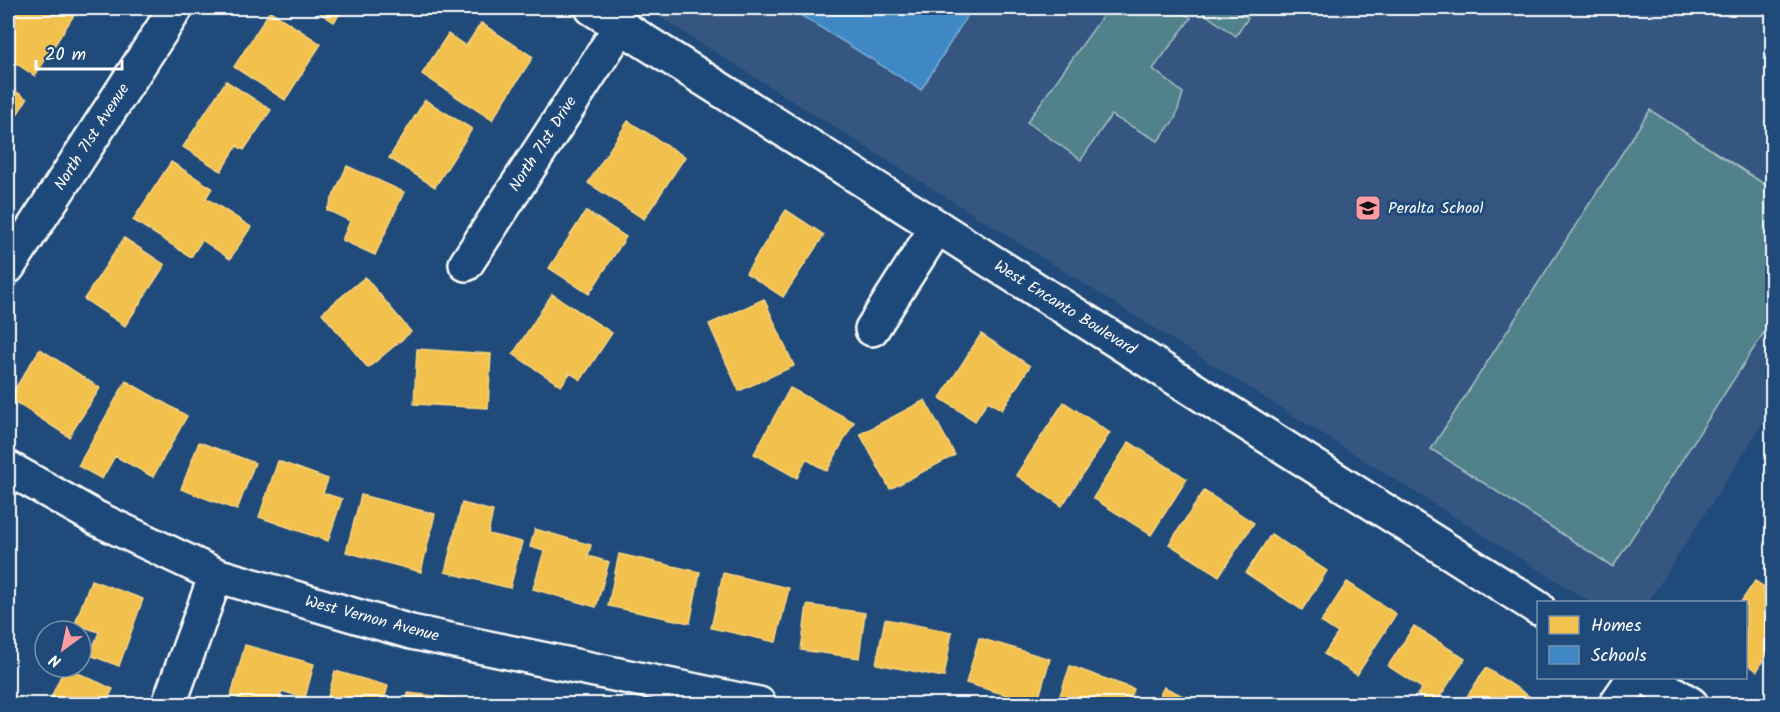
<svg xmlns="http://www.w3.org/2000/svg" width="1780" height="712" viewBox="0 0 1780 712" font-family="Kalam,sans-serif">
<rect width="100%" height="100%" fill="#1f4a7a"/>
<filter id="ink" filterUnits="userSpaceOnUse"><feTurbulence type="fractalNoise" baseFrequency=".0167" numOctaves="2"/><feDisplacementMap in="SourceGraphic" scale="12" xChannelSelector="R" yChannelSelector="G"/><feConvolveMatrix kernelMatrix="1 2 1 2 8 2 1 2 1" color-interpolation-filters="sRGB"/></filter>
<g filter="url(#ink)">
<!-- built -->
<path fill="#365681" d="M645,8H1772V409L1648,602H1590Z"/>
<!-- green -->
<path fill="#51818b" stroke="#a8c0c5" stroke-width="1.5" d="M1130,8H1176L1191,18L1153,69L1183,93L1175,119L1158,141L1111,115L1081,160L1027,122L1107,10L1126,14Z
M1196,8H1232L1248,18L1236,36Z
M1650,110L1772,189V320L1613,567L1431,449Z"/>
<!-- homes -->
<path fill="#f2c14e" stroke="#f6d483" stroke-width="1.5" d="M8,8H62L74,15L35,76L8,58Z
M312,8H344L334,22Z
M270,11L321,44L285,100L234,67Z
M481,23L533,57L492,120L422,74L448,34L466,46Z
M226,81L271,110L244,150L237,146L221,171L183,147Z
M8,86L27,99L8,129Z
M425,100L472,129L435,187L389,158Z
M628,121L685,157L644,219L588,183Z
M171,162L212,188L206,198L251,227L230,259L202,240L191,257L133,220Z
M347,166L404,192L375,255L342,240L350,221L327,210Z
M786,210L824,235L783,297L746,273Z
M586,211L626,237L589,294L549,268Z
M124,238L165,265L125,326L84,299Z
M365,277L411,332L368,368L322,313Z
M552,294L612,333L581,380L570,373L561,386L513,354Z
M764,299L794,366L739,391L709,324Z
M981,334L1030,366L1002,410L988,401L975,421L940,398Z
M40,349L100,388L69,437L9,398Z
M417,349L491,354L488,408L414,404Z
M126,381L187,416L153,477L115,456L102,479L78,466Z
M790,388L854,422L827,471L806,459L797,478L754,454Z
M925,400L955,455L890,489L860,434Z
M1064,402L1110,433L1062,506L1016,475Z
M199,442L255,463L237,510L181,489Z
M1129,442L1187,479L1151,535L1093,498Z
M278,461L328,479L323,493L342,499L328,541L259,517Z
M1204,491L1254,523L1219,576L1169,544Z
M361,495L435,514L421,572L346,552Z
M462,503L493,511L488,534L522,542L510,588L445,572Z
M535,529L591,545L588,556L609,562L596,607L533,589L544,551L530,547Z
M1271,534L1327,571L1302,610L1246,573Z
M619,554L700,572L690,623L608,606Z
M723,573L789,588L776,642L711,628Z
M91,580L143,599L119,666L90,655L99,632L75,624Z
M1755,581L1772,592V646L1757,671L1746,663V602H1741Z
M1347,582L1396,614L1357,675L1324,654L1338,633L1321,622Z
M807,605L865,613L859,658L801,650Z
M885,619L952,632L944,677L876,664Z
M1414,626L1465,659L1435,704L1417,695L1422,688L1388,666Z
M979,638L1050,659L1037,704L966,683Z
M245,645L314,664L305,698L282,691L278,704H260L231,696Z
M1070,666L1134,689L1128,704H1057Z
M65,667L113,689L105,704H48Z
M1486,668L1541,704H1462Z
M335,671L388,686L383,704H326Z
M1164,687L1200,704H1155Z
M408,693L478,701V704H406Z"/>
<!-- schools -->
<path fill="#3f88c5" stroke="#79acd6" stroke-width="1.5" d="M789,8H972L921,90Z"/>
<g fill="none" stroke-linecap="round" stroke-linejoin="round">
<!-- minor casing -->
<g stroke="#fff" stroke-width="38">
<path id="minor" d="M466,264L621,26
M872,329L937,227
M8,468L98,519L216,575L411,632L759,704
M169,704L216,575
M1616,704L1634,678"/>
</g>
<!-- tertiary casing -->
<g stroke="#fff" stroke-width="38">
<path id="tertiary" d="M592,8L1538,608
M8,267L176,8
M1648,678L1691,704"/>
</g>
<!-- minor -->
<use href="#minor" stroke="#1f4a7a" stroke-width="33"/>
<!-- tertiary -->
<use href="#tertiary" stroke="#1f4a7a" stroke-width="33"/>
</g>
</g>
<!-- icons -->
<defs>
<g id="school-square" transform="scale(1.35)"><rect x="-9" y="-9" width="18" height="18" rx="4" fill="#ff9aa2" stroke="#1f4a7a"/><path d="M0-5L7-2L0 1L-7-2ZM-4 1L0 2.5L4 1V4Q0 6-4 4Z" fill="#111"/></g>
</defs>
<g fill-rule="evenodd">
<use href="#school-square" x="1368" y="208"/>
</g>
<g text-anchor="middle" dominant-baseline="central" stroke-width="6" stroke-linejoin="round" paint-order="stroke">
<!-- street labels -->
<g font-size="16" fill="#fff" stroke="#1f4a7a">
<text transform="translate(92 137) rotate(-57)">North 71st Avenue</text>
<text transform="translate(543 144) rotate(-57)">North 71st Drive</text>
<text transform="translate(1065 308) rotate(32)">West Encanto Boulevard</text>
<text transform="translate(372 619) rotate(15)">West Vernon Avenue</text>
</g>
<!-- poi labels -->
<g font-size="16" fill="#fff" stroke="#1f4a7a" text-anchor="start">
<text x="1388" y="208">Peralta School</text>
</g>
</g>
<!-- margin -->
<rect width="1780" height="712" fill="none" stroke="#1f4a7a" stroke-width="30"/>
<rect x="15" y="15" width="1750" height="682" fill="none" stroke="#fff" stroke-width="2" filter="url(#ink)"/>
<!-- legend -->
<rect x="1537" y="601" width="210" height="78" fill="#1f4a7a" stroke="#7992af" stroke-width="1.5"/>
<rect x="1549" y="616" width="30" height="18" fill="#f2c14e" stroke="#7992af" stroke-width="1.5"/>
<text x="1591" y="631" font-size="18" fill="#ffffff">Homes</text>
<rect x="1549" y="646" width="30" height="18" fill="#3f88c5" stroke="#7992af" stroke-width="1.5"/>
<text x="1591" y="661" font-size="18" fill="#ffffff">Schools</text>
<!-- north arrow -->
<g transform="translate(63 649) rotate(213)"><circle r="28" fill="#1f4a7a" stroke="#7992af" stroke-width="1.5"/>
<path d="M0-4.5L10 22L0 15L-10 22Z" fill="#ff9aa2"/>
<text y="-9" font-size="16" font-weight="bold" text-anchor="middle" fill="#ffffff">N</text>
</g>
<!-- scale -->
<path d="M36 60v9h86v-9" fill="none" stroke="#ffffff" stroke-width="3"/>
<text x="45" y="60" font-size="18" fill="#ffffff" stroke="#1f4a7a" stroke-width="4.5" paint-order="stroke">20 m</text>
</svg>
